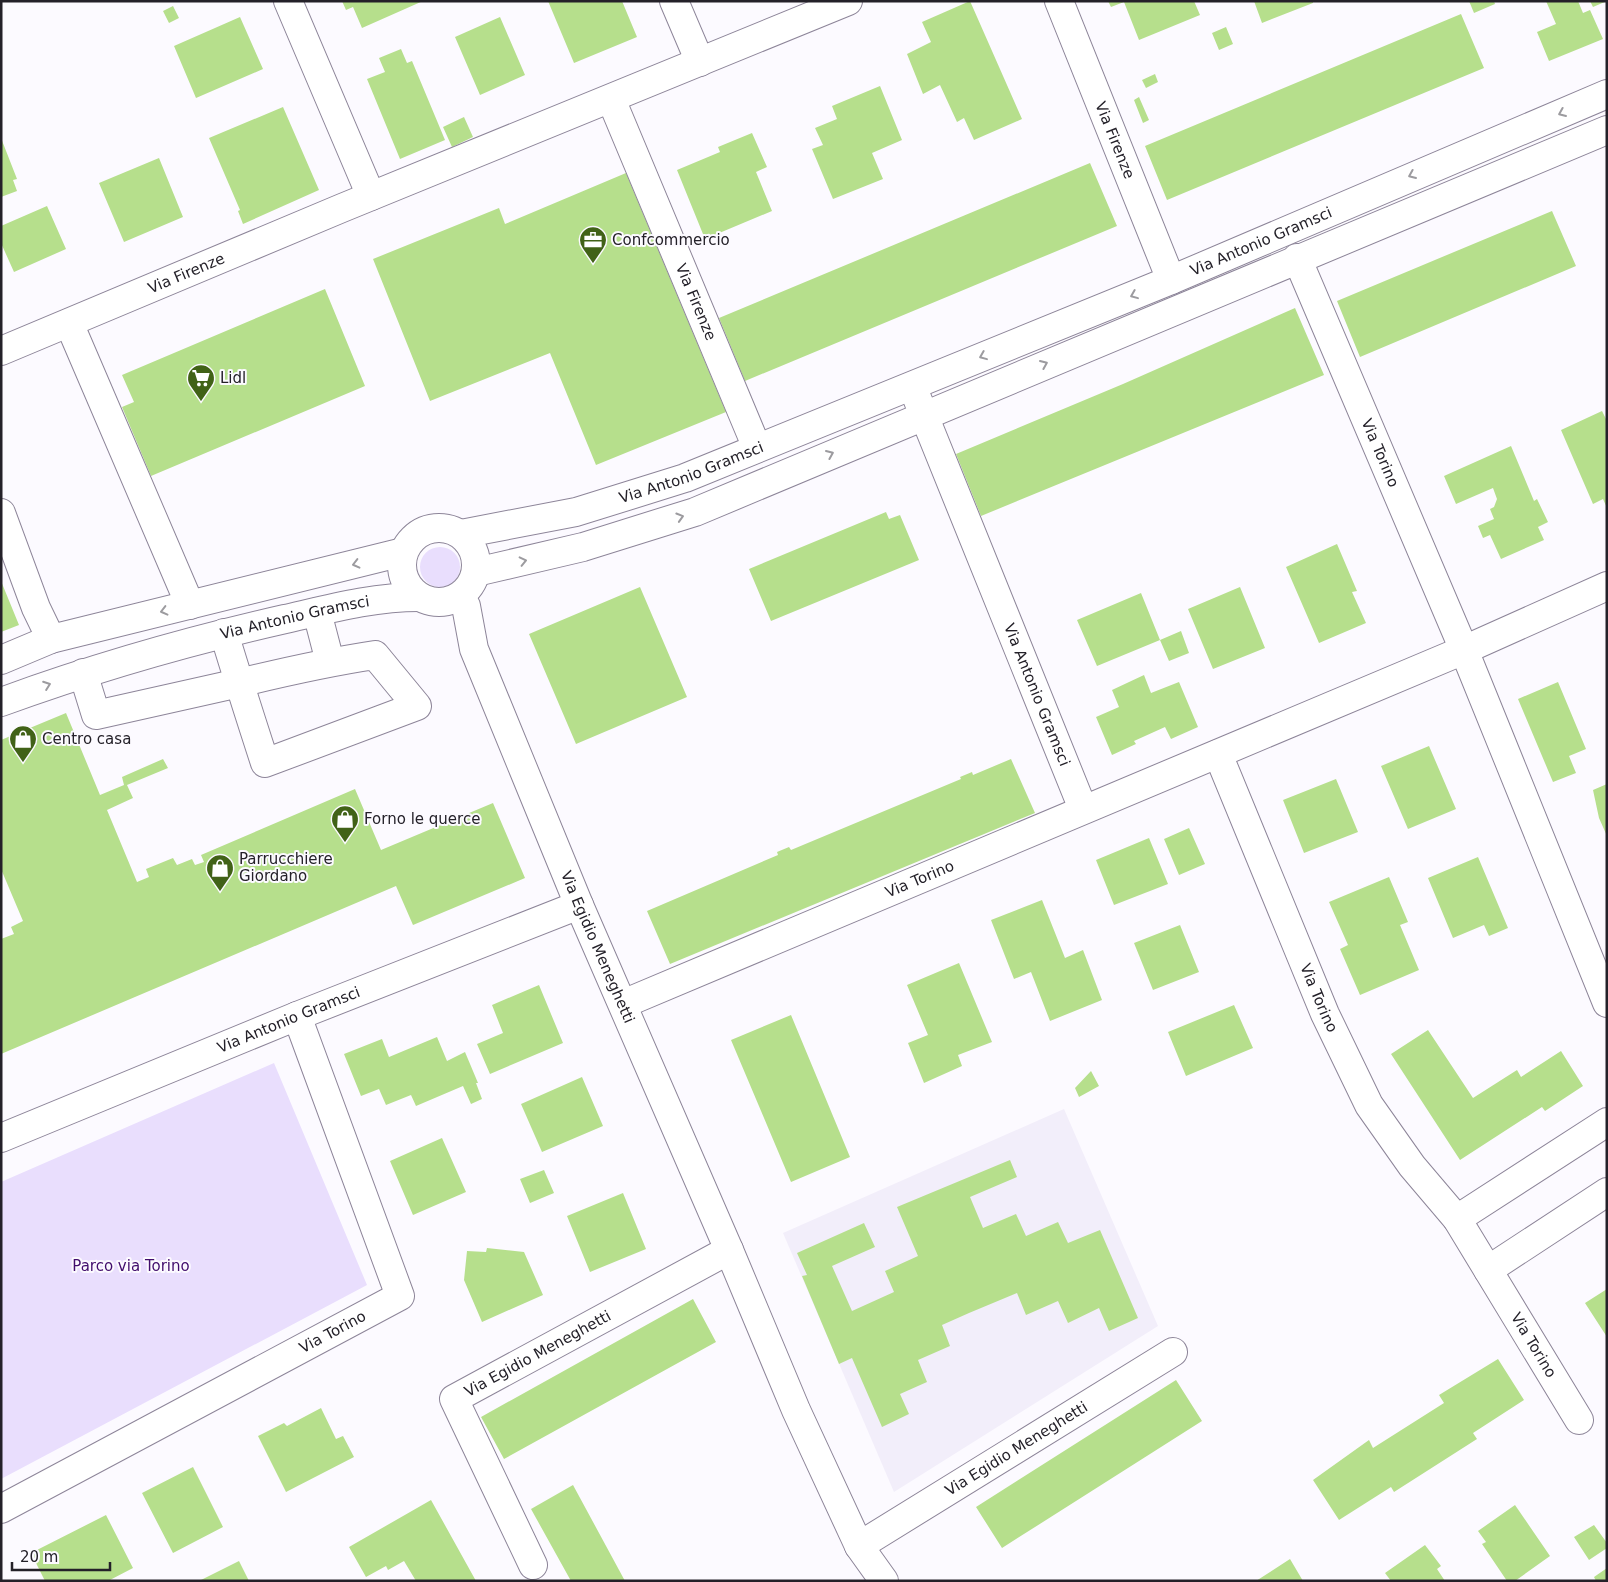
<svg xmlns="http://www.w3.org/2000/svg" width="1608" height="1582" viewBox="0 0 1608 1582" font-family="'DejaVu Sans',sans-serif">
<rect width="100%" height="100%" fill="#fcfaff"/>
<!-- built -->
<path fill="#f2eefa" d="M1064,1109L1158,1326L894,1492L783,1233Z"/>
<!-- green -->
<path fill="#e9defd" d="M420 567a20 20 0 1 1 40 0a20 20 0 1 1-40 0Z
M274,1063L367,1285L1,1479V1182Z"/>
<!-- building -->
<path fill="#b6df8c" d="M342,1H423L362,28L353,7L346,10Z
M548,1H622L637,37L574,63Z
M970,1L1022,119L974,140L964,118L957,122L940,85L923,94L907,54L931,42L922,22Z
M1108,1H1194L1200,15L1139,40L1124,2L1111,7Z
M1254,1H1313V3L1262,23Z
M1469,1H1494L1495,4L1474,13Z
M1546,1H1578L1583,13L1590,10L1603,39L1549,61L1537,32L1556,24Z
M1590,1H1607L1593,7Z
M173,6L179,18L169,23L163,11Z
M1461,14L1484,68L1167,200L1145,146Z
M240,17L263,69L196,98L174,46Z
M500,17L525,75L480,95L455,37Z
M1226,27L1233,44L1219,50L1212,33Z
M401,49L407,63L412,61L445,140L400,159L367,79L385,72L379,58Z
M1155,74L1158,82L1146,88L1142,80Z
M880,86L902,140L872,153L883,179L833,199L812,149L823,145L815,128L837,119L832,106Z
M1139,97L1149,120L1143,123L1134,100Z
M283,107L319,190L243,224L238,211L240,210L209,138Z
M464,117L473,137L452,147L443,127Z
M752,133L767,167L756,172L772,211L705,239L677,170L720,152L718,147Z
M1,138L17,179L13,180L17,191L1,197Z
M159,158L183,217L124,242L99,183Z
M1090,163L1117,226L745,381L719,318Z
M626,173L726,412L596,465L550,353L430,401L373,259L499,208L505,224Z
M47,206L66,249L14,272L1,243V226Z
M1552,211L1576,266L1360,357L1337,301Z
M325,289L365,386L151,476L122,407L134,402L122,375Z
M1295,308L1324,375L981,516L956,454L1123,384Z
M1602,411L1607,421V508L1603,499L1593,504L1561,430Z
M1511,446L1534,501L1537,499L1548,522L1538,527L1544,540L1501,559L1490,535L1483,538L1478,526L1494,519L1490,509L1494,507L1497,499L1493,488L1456,504L1444,476Z
M886,512L889,519L900,515L919,560L771,621L749,569Z
M1337,544L1357,591L1352,592L1366,623L1319,643L1286,567Z
M1,581L19,625L1,632Z
M640,587L687,697L576,744L529,634Z
M1240,587L1265,648L1213,669L1188,609Z
M1141,593L1160,640L1097,666L1077,620Z
M1181,631L1189,653L1169,661L1160,640Z
M1144,675L1151,693L1179,682L1198,727L1171,739L1165,727L1134,741L1136,744L1112,755L1096,717L1119,707L1112,690Z
M1558,682L1586,749L1569,756L1576,773L1553,782L1518,699Z
M66,713L100,795L124,785L122,777L163,759L168,768L127,785L133,798L107,810L137,882L149,877L146,869L173,858L177,865L192,859L195,865L204,862L201,855L355,789L381,850L493,803L525,878L413,925L396,886L1,1054V939L14,934L11,927L23,921L1,869V740Z
M1429,746L1456,809L1408,829L1381,766Z
M1011,759L1035,813L670,964L647,911L778,855L777,852L789,847L791,850L961,779L960,777L972,772L973,775Z
M1336,779L1358,832L1304,853L1283,800Z
M1607,784V836L1599,818L1593,790Z
M1189,828L1205,864L1179,875L1164,839Z
M1149,838L1168,884L1114,905L1096,860Z
M1478,857L1508,928L1489,936L1484,925L1453,938L1428,878Z
M1389,877L1408,922L1400,925L1419,970L1360,995L1340,949L1348,945L1329,902Z
M1042,900L1065,958L1083,950L1102,1000L1050,1021L1031,972L1014,979L991,920Z
M1180,925L1199,972L1153,990L1134,943Z
M959,963L992,1042L958,1055L962,1066L924,1083L908,1043L928,1035L907,985Z
M539,985L563,1043L490,1074L477,1044L503,1033L492,1005Z
M1234,1005L1253,1048L1186,1076L1168,1032Z
M791,1015L850,1157L791,1182L731,1040Z
M1428,1030L1473,1098L1517,1070L1521,1077L1561,1051L1583,1086L1545,1111L1542,1107L1460,1160L1391,1054Z
M437,1037L447,1061L465,1052L478,1083H476L482,1099L471,1104L463,1086L416,1106L411,1095L386,1105L379,1089L361,1096L344,1054L382,1039L389,1057Z
M1091,1071L1099,1086L1079,1097L1075,1088Z
M582,1077L603,1126L542,1152L521,1104Z
M442,1138L466,1192L413,1215L390,1161Z
M1010,1160L1017,1177L970,1197L983,1228L1016,1214L1026,1236L1058,1222L1068,1243L1100,1230L1138,1318L1109,1331L1099,1308L1068,1323L1058,1301L1026,1315L1017,1293L969,1313L942,1325L950,1346L918,1360L927,1382L900,1394L909,1414L882,1427L852,1358L839,1364L802,1276L807,1275L797,1253L864,1223L875,1247L832,1266L852,1311L894,1292L885,1271L918,1256L897,1207Z
M544,1170L554,1193L530,1203L520,1179Z
M623,1193L646,1249L590,1272L567,1216Z
M487,1248L524,1252L543,1295L482,1322L464,1280L467,1251L486,1252Z
M1607,1289V1337L1585,1303Z
M693,1299L716,1342L504,1459L481,1417Z
M1498,1359L1524,1400L1473,1433L1477,1439L1394,1492L1391,1487L1339,1520L1313,1480L1369,1440L1373,1448L1444,1403L1439,1395Z
M1176,1380L1202,1421L1002,1548L976,1507Z
M321,1408L336,1439L343,1436L354,1457L286,1492L258,1436L284,1423L287,1426Z
M193,1467L223,1527L173,1553L142,1493Z
M573,1485L625,1581H571L531,1509Z
M431,1500L476,1581H416L404,1561L388,1570L386,1566L366,1577L349,1547Z
M1515,1505L1550,1556L1515,1581H1507L1482,1544L1486,1542L1478,1531Z
M106,1515L133,1568L108,1581H45L31,1553Z
M1594,1525L1607,1543V1548L1589,1560L1574,1537Z
M1425,1545L1441,1566L1437,1569L1445,1581H1391L1385,1573Z
M1290,1559L1303,1581H1256Z
M239,1561L249,1581H199Z
M1607,1568V1581H1596L1594,1577Z"/>
<g fill="none" stroke-linecap="round" stroke-linejoin="round">
<!-- minor casing -->
<g stroke="#8d8599" stroke-width="30">
<g id="minor">
<path d="M288,1L371,196"/>
<path d="M674,1L700,62"/>
<path id="s1" d="M1059,1L1171,280"/>
<path id="s2" d="M611,99L757,448"/>
<path id="s3" d="M1297,258L1464,650L1607,1003"/>
<path d="M69,323L190,605"/>
<path id="s4" d="M1,351L342,208L848,1"/>
<path id="s5" d="M917,398L1083,809"/>
<path d="M1,513L36,608L51,639"/>
<circle cx="439" cy="565" r="37"/>
<path id="s6" d="M461,534L576,512L685,478L1171,280L1607,94"/>
<path d="M476,572L583,547L695,512L1607,130"/>
<path id="s7" d="M460,596L466,606L474,649L579,905L729,1250L796,1410L859,1546L884,1581"/>
<path d="M317,612L330,662"/>
<path d="M1,660L51,639L403,552"/>
<path d="M83,673L96,715L239,683C284,672 329,662 375,655L417,706L265,763C251,720 237,676 224,633"/>
<path id="s8" d="M1,702C94,668 188,641 285,619C329,609 373,597 419,597"/>
<path id="s9" d="M1218,754L1325,1014L1369,1105L1412,1166L1457,1219L1579,1420"/>
<path id="s10" d="M623,1004L1464,650L1607,586"/>
<path id="s11" d="M1,1138L297,1016L579,905"/>
<path d="M1457,1219L1607,1122"/>
<path d="M1488,1270L1607,1192"/>
<path id="s12" d="M1,1509L400,1296L297,1016"/>
<path id="s13" d="M859,1546L1173,1352"/>
<path id="s14" d="M533,1565L454,1399L729,1250"/>
</g>
</g>
<!-- minor -->
<use href="#minor" stroke="#fff" stroke-width="28"/>
</g>
<!-- one-way arrows -->
<defs><path id="oneway-chevron" d="M-2-3.5L2.5 0L-2 3.5" fill="none" stroke-width="1.6" stroke-linecap="round" stroke-linejoin="round" transform="scale(1.25)"/></defs>
<g stroke="#9c9b9f">
<use href="#oneway-chevron" transform="translate(1562 113) rotate(157)"/>
<use href="#oneway-chevron" transform="translate(1412 175) rotate(157)"/>
<use href="#oneway-chevron" transform="translate(1134 295) rotate(158)"/>
<use href="#oneway-chevron" transform="translate(983 356) rotate(158)"/>
<use href="#oneway-chevron" transform="translate(1044 364) rotate(-23)"/>
<use href="#oneway-chevron" transform="translate(830 454) rotate(-23)"/>
<use href="#oneway-chevron" transform="translate(680 517) rotate(-17)"/>
<use href="#oneway-chevron" transform="translate(523 561) rotate(-13)"/>
<use href="#oneway-chevron" transform="translate(356 564) rotate(166)"/>
<use href="#oneway-chevron" transform="translate(164 611) rotate(166)"/>
<use href="#oneway-chevron" transform="translate(47 685) rotate(-20)"/>
</g>
<!-- icons -->
<defs>
<g id="office-pin" transform="scale(1.4375)"><path d="M0 17L-7.5 6A9.5 9.5 0 1 1 7.5 6Z" fill="#416217" stroke="#fcfaff"/><path d="M-6-3h4V-5.5h4V-3h4V5H-6ZM-1-4.5V-3h2v-1.5ZM-6 0V1H6V0Z" fill="#fff"/></g>
<g id="supermarket-pin" transform="scale(1.4375)"><path d="M0 17L-7.5 6A9.5 9.5 0 1 1 7.5 6Z" fill="#416217" stroke="#fcfaff"/><path d="M-6-5.5h2.5l.6 2H6L4.5 2H-2.5L-4.4-4H-6ZM-1.5 3.2a1.3 1.3 0 1 0 .1 0ZM3 3.2a1.3 1.3 0 1 0 .1 0Z" fill="#fff"/></g>
<g id="shop-pin" transform="scale(1.4375)"><path d="M0 17L-7.5 6A9.5 9.5 0 1 1 7.5 6Z" fill="#416217" stroke="#fcfaff"/><path d="M-5-2.5h2.3a2.7 3.5 0 0 1 5.4 0H5L5.5 6h-11ZM-1.5-2.5h3a1.5 2.3 0 0 0-3 0Z" fill="#fff"/></g>
</defs>
<g fill-rule="evenodd">
<use href="#office-pin" x="593" y="240"/>
<use href="#supermarket-pin" x="201" y="378"/>
<use href="#shop-pin" x="23" y="739"/>
<use href="#shop-pin" x="345" y="819"/>
<use href="#shop-pin" x="220" y="868"/>
</g>
<g text-anchor="middle" dominant-baseline="central" stroke-width="4" stroke-linejoin="round" paint-order="stroke">
<!-- street labels -->
<g font-size="15" fill="#242129" stroke="#fcfaff">
<text stroke="none"><textPath href="#s1" startOffset="150">Via Firenze</textPath></text>
<text stroke="none"><textPath href="#s6" startOffset="854">Via Antonio Gramsci</textPath></text>
<text stroke="none"><textPath href="#s4" startOffset="201">Via Firenze</textPath></text>
<text stroke="none"><textPath href="#s2" startOffset="220">Via Firenze</textPath></text>
<text stroke="none"><textPath href="#s3" startOffset="212">Via Torino</textPath></text>
<text stroke="none"><textPath href="#s6" startOffset="239">Via Antonio Gramsci</textPath></text>
<text stroke="none"><textPath href="#s8" startOffset="306">Via Antonio Gramsci</textPath></text>
<text stroke="none"><textPath href="#s5" startOffset="320">Via Antonio Gramsci</textPath></text>
<text stroke="none"><textPath href="#s10" startOffset="322">Via Torino</textPath></text>
<text stroke="none"><textPath href="#s7" startOffset="378">Via Egidio Meneghetti</textPath></text>
<text stroke="none"><textPath href="#s9" startOffset="264">Via Torino</textPath></text>
<text stroke="none"><textPath href="#s11" startOffset="311">Via Antonio Gramsci</textPath></text>
<text stroke="none"><textPath href="#s12" startOffset="376">Via Torino</textPath></text>
<text stroke="none"><textPath href="#s9" startOffset="674">Via Torino</textPath></text>
<text stroke="none"><textPath href="#s14" startOffset="279">Via Egidio Meneghetti</textPath></text>
<text stroke="none"><textPath href="#s13" startOffset="185">Via Egidio Meneghetti</textPath></text>
</g>
<!-- poi labels -->
<g font-size="15" fill="#242129" stroke="#fcfaff" text-anchor="start">
<text x="612" y="240">Confcommercio</text>
<text x="220" y="378">Lidl</text>
<text x="42" y="739">Centro casa</text>
<text x="364" y="819">Forno le querce</text>
<text x="239" y="859">Parrucchiere<tspan x="239" dy="17">Giordano</tspan></text>
</g>
<!-- park labels -->
<g font-size="15" fill="#410d6c" stroke="#fcfaff">
<text x="131" y="1266">Parco via Torino</text>
</g>
</g>
<!-- border -->
<rect width="1608" height="1582" fill="none" stroke="#242129" stroke-width="5"/>
<!-- scale -->
<path d="M12 1562v8h98v-8" fill="none" stroke="#242129" stroke-width="2.5"/>
<text x="20" y="1562" font-size="15" fill="#242129" stroke="#fcfaff" stroke-width="4" paint-order="stroke">20 m</text>
</svg>
